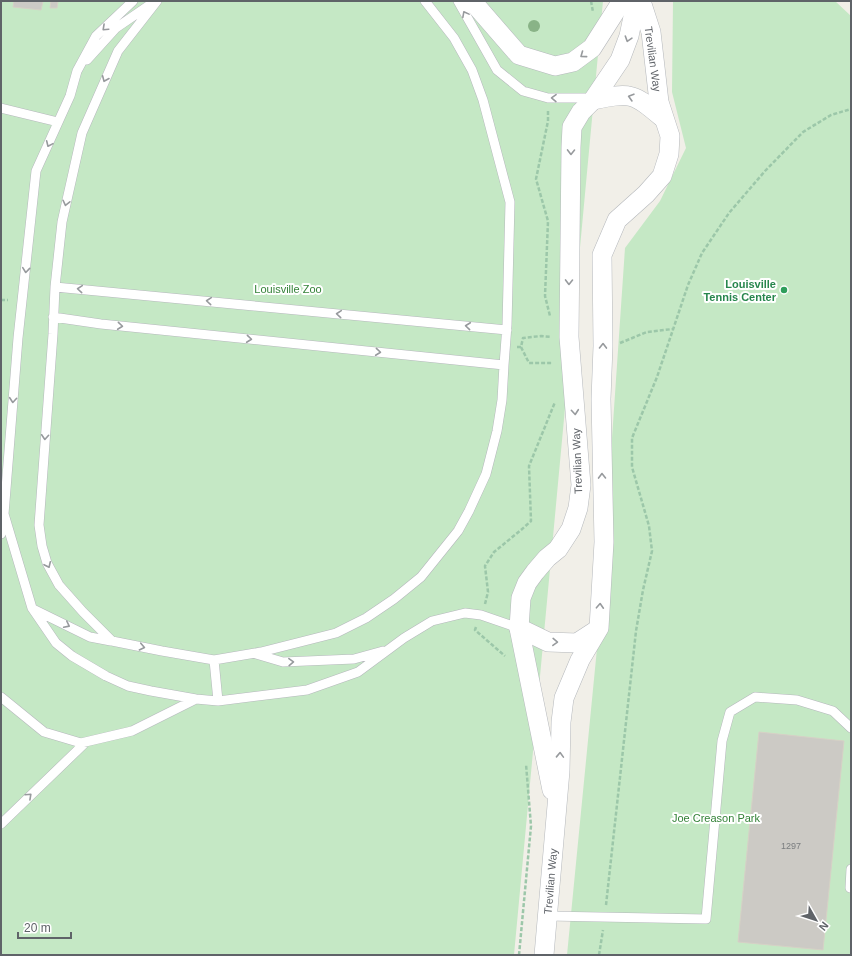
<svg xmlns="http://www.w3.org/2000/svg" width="852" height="956" viewBox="0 0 852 956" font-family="Helvetica,sans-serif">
<rect width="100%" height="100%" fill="#f1efe8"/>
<!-- green -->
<path fill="#c5e8c5" d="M1,1H603L514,955H1Z
M673,1H835L851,16V955H567L599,628L625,248L660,201L686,148L672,92Z"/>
<!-- building -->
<path fill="#cccac5" stroke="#d6d1c6" d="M14,1H43L41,10L13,7Z
M51,1H58L57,8H50Z
M759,732L844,741L823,950L738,942Z"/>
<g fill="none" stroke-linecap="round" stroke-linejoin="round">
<!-- lane casing -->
<g stroke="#b5b8bc" stroke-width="10">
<path id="lane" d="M133,1L96,36L77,71L70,96L36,171L18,338L4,514L32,608L56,643L72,656L106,676L128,686L151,691L196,699L218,701L307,690L358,672L404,638L432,621L465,613L481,615L519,628
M157,1L118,51L82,133L62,222L55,287L53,334L39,525L42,546L47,563L59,585L83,612L112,641L162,651L214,660L261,652L336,633L366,618L394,599L421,577L458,531L469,511L486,474L497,431L502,400L504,365L507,325L510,202L483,100L472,70L454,38L425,1
M458,1L497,70L523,91L548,98H585L593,100
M87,60L116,28L151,4
M1,108L58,122
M55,287L507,330
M53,317L101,324L504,365
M1,534L4,518
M33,609L90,637L111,641
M256,654L283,662L354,659L383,651
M214,660L218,701
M1,697L44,732L81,743L132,731L196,699
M1,824L86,742
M850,888L851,869
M547,916L706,919L722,741L730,712L755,697L797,700L833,711L851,728"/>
</g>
<!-- street casing -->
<g stroke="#b5b8bc" stroke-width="20">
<g id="street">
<path d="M472,1L519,55L555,66L573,62L592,48L622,1"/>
<path d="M593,100C632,92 633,93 663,118"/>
<path d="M519,628L548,642L577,643L597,630"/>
<path d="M552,790L519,628L521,598L527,583L535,572L547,558L558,549L571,529L578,508L581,485L569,337L571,147L572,127L581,112L593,100L620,60L629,36L634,12V1"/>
<path id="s1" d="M544,955L560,771L561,722L564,698L580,660L599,628L604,542L601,399L603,346L602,255L617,220L646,194L662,176L669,154L670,136L659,102L651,32L641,1"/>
</g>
</g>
<!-- path -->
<path stroke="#9cc7a9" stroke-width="2.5" stroke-dasharray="4 2" stroke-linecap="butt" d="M591,1L593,12
M548,111V121L536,179L548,221L545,296L550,316
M1,300H8
M620,343L647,332L673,329
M517,347H521L523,338L541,336L551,337
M521,347L529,363H553
M485,604L488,592L485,566L494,552L521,530L531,521L529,466L555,402
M476,627L475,630L505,656
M606,905L636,631L643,590L652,551L649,526L632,467V438L657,377L688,285L702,253L729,213L765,171L803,132L831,115L851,109
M519,955L531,826L526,764
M599,955L603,930"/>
<!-- lane -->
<use href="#lane" stroke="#fff" stroke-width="9"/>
<!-- street -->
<use href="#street" stroke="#fff" stroke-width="19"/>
</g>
<!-- trees -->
<circle fill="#89b387" cx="534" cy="26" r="6"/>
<!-- one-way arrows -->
<defs><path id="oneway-chevron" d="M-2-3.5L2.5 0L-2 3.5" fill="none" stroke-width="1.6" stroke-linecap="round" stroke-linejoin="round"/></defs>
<g stroke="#979a9d">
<use href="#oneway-chevron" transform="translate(465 14) rotate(-118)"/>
<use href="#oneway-chevron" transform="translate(105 28) rotate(137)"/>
<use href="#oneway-chevron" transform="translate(628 39) rotate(108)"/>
<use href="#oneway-chevron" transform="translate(583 55) rotate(144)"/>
<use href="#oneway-chevron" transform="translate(105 79) rotate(113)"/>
<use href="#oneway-chevron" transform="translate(631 97) rotate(-164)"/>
<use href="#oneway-chevron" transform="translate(554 98) rotate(-179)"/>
<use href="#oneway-chevron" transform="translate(49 144) rotate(114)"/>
<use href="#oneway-chevron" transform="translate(571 152) rotate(91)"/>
<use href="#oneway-chevron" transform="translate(66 203) rotate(103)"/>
<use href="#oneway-chevron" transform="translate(26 270) rotate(96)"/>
<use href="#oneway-chevron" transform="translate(569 282) rotate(91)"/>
<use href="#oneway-chevron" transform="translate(80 289) rotate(-175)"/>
<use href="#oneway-chevron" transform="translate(209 301) rotate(-175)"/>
<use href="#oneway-chevron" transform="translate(339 314) rotate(-175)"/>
<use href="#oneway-chevron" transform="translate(120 326) rotate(6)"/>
<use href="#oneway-chevron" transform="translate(468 326) rotate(-174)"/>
<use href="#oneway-chevron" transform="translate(249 339) rotate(6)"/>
<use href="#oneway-chevron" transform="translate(603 346) rotate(-89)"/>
<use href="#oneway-chevron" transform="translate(378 352) rotate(6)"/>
<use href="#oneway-chevron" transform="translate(13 400) rotate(95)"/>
<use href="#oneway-chevron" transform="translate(575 412) rotate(85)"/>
<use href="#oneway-chevron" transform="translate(45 437) rotate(94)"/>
<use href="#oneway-chevron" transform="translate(602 476) rotate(-91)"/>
<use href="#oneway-chevron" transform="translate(48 565) rotate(65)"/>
<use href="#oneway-chevron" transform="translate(600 606) rotate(-87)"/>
<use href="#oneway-chevron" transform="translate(67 625) rotate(26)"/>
<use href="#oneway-chevron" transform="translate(555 642) rotate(2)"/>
<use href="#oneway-chevron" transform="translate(142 647) rotate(12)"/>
<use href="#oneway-chevron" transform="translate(291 662) rotate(-2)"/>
<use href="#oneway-chevron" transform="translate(560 755) rotate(-88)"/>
<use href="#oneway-chevron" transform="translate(29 796) rotate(-43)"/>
</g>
<!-- markers -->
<circle fill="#2e9e5b" stroke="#fff" stroke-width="1.5" cx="784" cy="290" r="4"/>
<g text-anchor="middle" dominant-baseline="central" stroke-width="4" stroke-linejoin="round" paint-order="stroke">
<!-- number labels -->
<g font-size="9" fill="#7a7d7f">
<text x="791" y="846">1297</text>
</g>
<!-- street labels -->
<g font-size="11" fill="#5f6368" stroke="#fff">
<text transform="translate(653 59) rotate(82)">Trevilian Way</text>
<text transform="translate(577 461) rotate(-92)">Trevilian Way</text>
<text stroke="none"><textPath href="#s1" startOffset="74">Trevilian Way</textPath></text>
</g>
<!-- leisure labels -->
<g font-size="11" font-weight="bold" fill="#27864d" stroke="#fff" text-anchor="end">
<text x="776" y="284">Louisville<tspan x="776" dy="13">Tennis Center</tspan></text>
</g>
<!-- park labels -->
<g font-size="11" fill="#348238" stroke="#fff">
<text x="288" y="289">Louisville Zoo</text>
<text x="716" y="818">Joe Creason Park</text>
</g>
</g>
<!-- border -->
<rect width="852" height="956" fill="none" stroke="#5f6368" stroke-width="4"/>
<!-- north arrow -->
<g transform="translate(816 920) rotate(129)" stroke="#ffffff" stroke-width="3" paint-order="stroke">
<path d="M0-3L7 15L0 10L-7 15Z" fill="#5f6368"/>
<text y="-6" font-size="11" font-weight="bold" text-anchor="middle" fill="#5f6368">N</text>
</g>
<!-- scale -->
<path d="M18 932v6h53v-6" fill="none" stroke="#5f6368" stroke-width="2"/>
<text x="24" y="932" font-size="12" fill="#5f6368" stroke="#ffffff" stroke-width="3" paint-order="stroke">20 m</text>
</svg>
